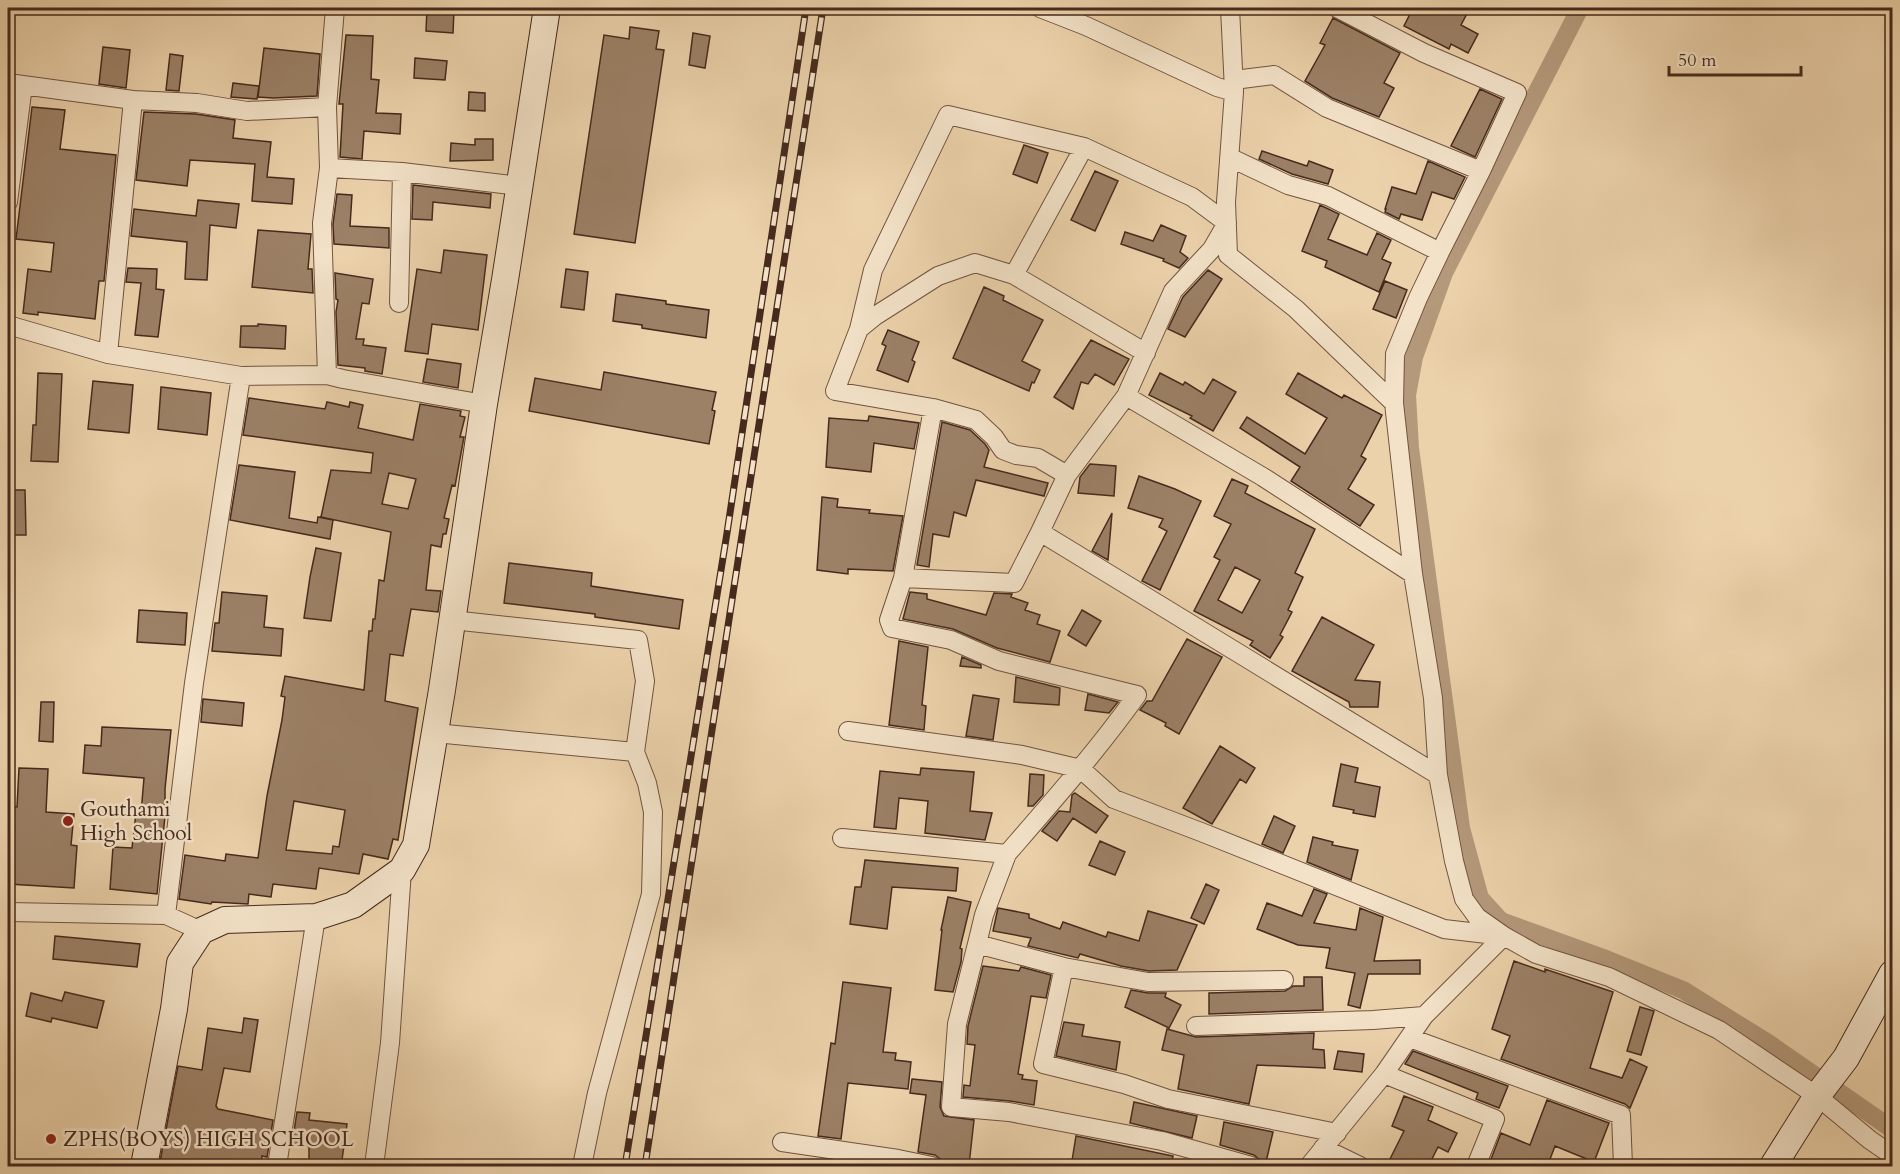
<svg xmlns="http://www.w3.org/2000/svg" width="1900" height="1174" viewBox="0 0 1900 1174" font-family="Cardo,serif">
<rect width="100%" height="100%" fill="#ecd2ab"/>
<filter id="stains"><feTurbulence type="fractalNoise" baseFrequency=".00333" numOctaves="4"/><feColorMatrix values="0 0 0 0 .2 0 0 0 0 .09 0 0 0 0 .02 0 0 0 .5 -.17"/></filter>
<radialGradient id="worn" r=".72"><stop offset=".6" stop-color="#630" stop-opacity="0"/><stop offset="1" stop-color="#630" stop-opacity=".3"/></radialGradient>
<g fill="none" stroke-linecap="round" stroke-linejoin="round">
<!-- canal -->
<path stroke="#b4997b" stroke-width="18" d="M1580,8L1444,273L1414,357L1407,395L1410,448L1461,828L1480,898L1501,921L1606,959L1683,990L1768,1043L1892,1129"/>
</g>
<!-- building -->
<path fill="#9c8167" stroke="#462a1d" stroke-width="1.5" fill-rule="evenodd" d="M427,8L454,10L453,33L426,31Z
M1413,8H1470L1461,25L1478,34L1468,53L1451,44L1449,49L1404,26Z
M1333,18L1400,53L1384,83L1394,88L1379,117L1332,98L1305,81L1325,45L1320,43Z
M630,27L659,31L656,49L664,50L635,243L574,234L604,35L629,39Z
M693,33L710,36L705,68L689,65Z
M346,35L373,36L371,79L379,80L376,113L401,114L400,134L364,131L362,159L340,157L343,104H339Z
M103,47L130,50L126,88L99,84Z
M264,48L320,54L317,96L273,98L258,97Z
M170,54L183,56L179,91L166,90Z
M415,58L447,61L445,80L414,78Z
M233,83L259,86L257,99L231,97Z
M1480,89L1502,99L1475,157L1451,146Z
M469,92L485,93V111L468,110Z
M32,107L65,110L60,149L116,155L104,281H99L95,319L38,312V315L23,313L28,269L51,272L54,243L16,239Z
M144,112L196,114L235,120L233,138L271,142L267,177L294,179L292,204L252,201L255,164L190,160L187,186L136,180Z
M475,139H493V160L450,161L451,143L475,145Z
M1024,145L1048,153L1037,183L1013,174Z
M1262,151L1307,166L1309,161L1333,170L1328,184L1292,174L1259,159Z
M1428,161L1465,177L1454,199L1432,192L1422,220L1401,214L1399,219L1385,212L1386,209H1385L1392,187L1416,194Z
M1095,171L1118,181L1095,231L1071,220Z
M413,185L491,194L490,208L433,202L432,220L412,219Z
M337,194L352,195L350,226L389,228V248L334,244L333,224Z
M198,200L239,204L236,228L210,225L207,280L185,279L187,242L131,236L134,209L196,216Z
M1320,205L1339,214L1328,239L1367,255L1377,233L1391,240L1382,259L1391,263L1379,292L1325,267L1327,261L1302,251Z
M1161,225L1186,236L1180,252L1188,258L1179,268L1163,261L1164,259L1121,244L1125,232L1153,241Z
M258,230L311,234L308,269H312L313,293L252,287Z
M444,250L487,255L478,330L432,324L428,354L405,351L417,269L441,273Z
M128,268L157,269L156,289L164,290L158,337L135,335L141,283L126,282Z
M566,269L588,272L584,310L561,307Z
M1208,270L1222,279L1185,337L1168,329L1183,297Z
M335,273L373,279L369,304L362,303L356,339H364L363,345L386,348L382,374L365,371V368L338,365L336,312L338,300L336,299Z
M1385,281L1407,290L1396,318L1373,309Z
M984,287L1004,296L1003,300L1043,320L1022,361L1040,370L1034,383L1032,382L1029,391L953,358Z
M616,294L666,301V304L709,310L706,338L642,328V325L613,321Z
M258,324L286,326L285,349L240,347L241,326H258Z
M888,330L919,342L912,360L915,362L908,382L877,370L886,346L882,344Z
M1091,340L1129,359L1114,385L1095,374L1088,384L1081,382L1073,409L1054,397Z
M427,359L461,364L458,388L423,382Z
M604,372L716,392L712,410L715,411L709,444L529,411L535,378L601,390Z
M38,373L62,374L58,462L31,461L33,425H36Z
M1160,373L1183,385L1185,382L1204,394L1213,379L1236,392L1213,431L1190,418L1192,416L1149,395Z
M1298,373L1342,398L1344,395L1382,415L1361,456L1366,459L1348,489L1374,505L1360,526L1291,481L1300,467L1240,428L1247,417L1305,454L1327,418L1286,394Z
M93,381L133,385L129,433L88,429Z
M161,387L211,393L207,435L158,429Z
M249,398L325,409L327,402L349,407L350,402L363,405L358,428L413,440L420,404L461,411L460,416L465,417L460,437H464L455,486L452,485L444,518L449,519L446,534H443L441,547L431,545L426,590L441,591L438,612L411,609L403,656L390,654L385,701L418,708L398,840L393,839L388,859L363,854L359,874L319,868L316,889L273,884L271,897L249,894L248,904L212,902L211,904L179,899L185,855L225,861L226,854L258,858L267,796L282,720L285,697L281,696L285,676L364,690L369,631H372L373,619H375L379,580L384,581L391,532L321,517L331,470L371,473L373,453L243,435ZM389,473L416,479L408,509L382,504ZM294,801L345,810L339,847L333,846L332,854L286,850Z
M869,416L919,423L914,449L874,443L871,472L826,467L829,418L868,421Z
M942,422L970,430L985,444L989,450L984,467L1048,483L1044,496L976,480L966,516L954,512L949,537L933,534L929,567L917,565Z
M1090,464L1116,466L1114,496L1078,493L1080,477Z
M239,465L295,472L289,518L317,523L318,517L333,520L330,539L230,520Z
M1139,476L1175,489L1201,501L1160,590L1142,581L1167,531L1159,527L1163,519L1128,508Z
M1232,479L1248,486L1245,493L1315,529L1295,573L1303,577L1288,610L1292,612L1280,635L1283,637L1270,658L1250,645L1253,641L1194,611L1220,560L1214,557L1231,524L1214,516ZM1235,567L1260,580L1242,613L1218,600Z
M8,490H25L26,535H8Z
M822,497L838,499L837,507L870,510L869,513L903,516L893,571L848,569V574L817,570Z
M1112,513L1108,560L1092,551Z
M316,548L341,553L331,621L304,618L310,577Z
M509,563L592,573L591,586L683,600L679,629L595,617V614L504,603Z
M222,592L267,596L264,627L283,629L281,656L212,651L215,623H219Z
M910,592L927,594V599L986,615L994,593L1012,594L1011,597L1028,603L1025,610L1040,615L1037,624L1060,631L1050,662L997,648L953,629L903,619Z
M139,610L187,613L185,645L137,642Z
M1082,610L1101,621L1086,646L1068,635Z
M1322,617L1374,645L1355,680L1380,682L1378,707H1350L1349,702L1292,671Z
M1187,639L1222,657L1179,734L1165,726L1166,723L1140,710L1147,701H1152Z
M899,641L928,647L922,705L926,706L924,730L889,725Z
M962,657L981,665V668L960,666Z
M1016,677L1060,688L1059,705L1014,702Z
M1088,694L1118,702L1109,713L1085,710Z
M973,695L999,699L993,740L966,736Z
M203,699L244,703L242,726L201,722Z
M41,702H54L53,742L39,741Z
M102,727L171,730L165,789V816L157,894L110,889L113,847L132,848L136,813H141L144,778L83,773L85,745L101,746Z
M1220,746L1255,768L1246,783L1240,779L1212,824L1183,808Z
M1341,764L1358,768L1355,782L1380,787L1375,817L1353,813L1354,810L1333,806Z
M19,768L48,769L46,812L74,814L71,845L77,846L74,888L8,884V806L17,807Z
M921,768L974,772L970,811L992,813L985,840L925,833L928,801L899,798L896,829L874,827L880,771L920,775Z
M1030,774L1044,775L1043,795L1033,806H1028Z
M1075,793L1108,816L1096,833L1073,818L1057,841L1042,831L1059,811L1070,812L1072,795Z
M1274,816L1295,826L1283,853L1262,844Z
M1313,837L1333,842L1332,845L1358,850L1351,880L1307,862Z
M1100,841L1125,852L1115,875L1089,865Z
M865,860L958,868L956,891L892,887L887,929L850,924L855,887H861Z
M1206,884L1219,890L1204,924L1191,918Z
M1314,889L1327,894L1314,923L1356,930L1360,908L1383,917L1374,961L1420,960V974H1368L1360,1008L1348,1005L1355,973L1326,968L1330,948L1298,945L1257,929L1267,903L1302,916Z
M948,897L971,902L960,948L962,949L961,962L953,992L935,990L942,930H941Z
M998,908L1029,914V918L1060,929L1063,922L1106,937L1108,932L1139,941L1148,911L1197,925L1177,970L1149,971L1121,966L1080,954L1078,958L1028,946L1031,938L993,931Z
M55,936L140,944L137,967L53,959Z
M1514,961L1545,972V969L1613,992L1590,1068L1622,1078L1630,1059L1647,1067L1630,1108L1625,1104L1501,1059L1510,1036L1492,1029Z
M983,966L1019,971L1021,967L1051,975L1046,998L1031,996L1018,1074L1023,1075L1022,1079L1037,1081L1034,1105L1010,1101L963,1097L964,1085L970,1086L975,1045L967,1044L968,1026Z
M1304,977H1322L1323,1010L1209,1014V993L1285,991L1293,986H1304Z
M843,982L891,988L883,1052L896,1053L895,1060L911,1062L908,1089L848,1083L841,1139L818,1136L831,1043L835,1044Z
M1131,990L1148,993H1166L1165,997L1181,1005L1169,1028L1125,1007Z
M65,992L104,1001L97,1028L52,1018L51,1022L26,1016L31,993L62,1001Z
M1640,1007L1654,1011L1641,1055L1627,1051Z
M244,1018L258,1020L250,1072L224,1068L216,1106L218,1109L273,1120L267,1157L262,1156L261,1167H159L178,1066L202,1070L208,1028L242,1033Z
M1064,1022L1084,1025L1082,1036L1120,1042L1116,1070L1056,1056Z
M1167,1029L1196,1037L1314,1033L1313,1049L1324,1050L1325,1068L1257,1065L1249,1104L1178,1089L1184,1055L1162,1050Z
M1338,1051L1364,1054L1362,1072L1334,1069Z
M1413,1051L1508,1086L1499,1108L1476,1099L1478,1093L1405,1064Z
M912,1079L942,1082L940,1107L944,1116L974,1120L969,1165L944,1162L935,1155L918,1152L926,1095L910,1093Z
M1404,1096L1433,1107L1428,1120L1457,1133L1448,1152L1438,1147L1428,1167H1386L1404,1131L1392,1126Z
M1547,1100L1609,1123L1594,1162L1555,1146L1547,1167H1488L1501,1133L1530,1145Z
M1134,1102L1197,1116L1192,1138L1130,1123Z
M297,1112L310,1113L309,1120L347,1124L341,1167H309V1146L292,1144Z
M1224,1122L1273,1132L1266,1162L1261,1161L1254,1155L1220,1145Z
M1076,1136L1173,1156L1171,1167H1071Z"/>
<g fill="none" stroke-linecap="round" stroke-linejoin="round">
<!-- street casing -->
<g stroke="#705440" stroke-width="20">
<path id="street" d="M1040,8L1086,26L1217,87L1234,92L1226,202L1228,255L1296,309L1394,403L1413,574L1433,698L1438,775L1454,861L1464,899L1477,917L1504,936L1536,954L1609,977L1719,1030L1817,1096L1870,1140L1892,1155
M1230,8L1234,90
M1337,8L1424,53L1517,93L1481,171L1440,252
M1234,80L1274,75L1327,108L1481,171
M8,83L133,100L108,354
M133,100L197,103L247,111L327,107
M1231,158L1288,185L1328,196L1440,252L1418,298L1395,354L1394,403
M329,168L402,172L520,186
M8,202L23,85
M1014,275L1084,147
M399,303L402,172
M8,325L108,354L241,376L327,375L343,379L484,404
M859,329L875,316L938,276L975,263L1014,275L1146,353
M327,375L322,223L329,168L327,107L335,8
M933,408L976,420L994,437L1003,450L1016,455L1038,458L1067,475
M1040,532L1067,475L1126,396L1263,477L1413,574
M903,578L933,408L835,391L859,329L873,270L948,115L1084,147L1192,197L1227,223L1212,249L1173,291L1126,396
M452,620L638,640L645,681L635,752
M848,731L1022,755L1081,769L1114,799L1201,832L1444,929L1504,936L1424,1016L1384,1074L1309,1166
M435,733L635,752L647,783L653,812L651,894L597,1093L582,1166
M842,838L1007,854C1052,802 1097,751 1137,695L999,661L951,640L892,628L889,620L903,578L1014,583L1040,532L1438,775
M1007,854L984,915L977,944L1064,967L1148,982L1284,980
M8,912L166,915L201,931
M166,915L194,683L241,376
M977,944L957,1024L951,1107L1009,1112L1162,1141L1251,1166
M1064,967L1043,1064L1124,1084L1168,1099L1337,1133
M1196,1026L1373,1020L1424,1016
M1410,1038L1621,1115L1623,1166
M1384,1074L1495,1119L1476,1166
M782,1142L898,1159L932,1166
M1323,1148L1360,1166
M277,1166L316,917
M374,1166L390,1043L402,870"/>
</g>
<!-- secondary casing -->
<g stroke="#462a1d" stroke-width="28">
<path id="secondary" d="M144,1166L174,1009L180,963L201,931L225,920L316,917L353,905L402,870L416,845L442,690L484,404L505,280L547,8
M1773,1166L1817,1096L1846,1058L1892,974"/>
</g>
<!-- street -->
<use href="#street" stroke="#f3e2c8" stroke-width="18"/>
<!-- secondary -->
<use href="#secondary" stroke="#f3e2c8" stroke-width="26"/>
<!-- rail casing -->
<g stroke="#462a1d" stroke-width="7">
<path id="rail" d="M625,1166L727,533L806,8
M645,1166L823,8"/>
</g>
<!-- rail -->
<use href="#rail" stroke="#f3e2c8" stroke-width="4.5" stroke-dasharray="14" stroke-linecap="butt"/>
</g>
<!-- markers -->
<g fill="#8f2418" stroke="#f3e2c8" stroke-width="2">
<circle cx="68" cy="821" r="6"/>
<circle cx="51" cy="1139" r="6"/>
</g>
<g text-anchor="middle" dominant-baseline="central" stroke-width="5" stroke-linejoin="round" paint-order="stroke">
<!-- poi labels -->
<g font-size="21" fill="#462a1d" stroke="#f3e2c8" text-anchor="start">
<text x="80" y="809">Gouthami<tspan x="80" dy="24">High School</tspan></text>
<text x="63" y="1139">ZPHS(BOYS) HIGH SCHOOL</text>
</g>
</g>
<!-- margin -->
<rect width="1900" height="1174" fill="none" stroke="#ecd2ab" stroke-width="30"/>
<rect x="9" y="9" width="1882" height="1156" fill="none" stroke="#462a1d" stroke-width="3"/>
<rect x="15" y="15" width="1870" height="1144" fill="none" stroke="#462a1d" stroke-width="1.5"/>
<!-- scale -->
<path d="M1669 66v9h132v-9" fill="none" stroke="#462a1d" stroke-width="3"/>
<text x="1678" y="66" font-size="18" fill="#462a1d" stroke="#f3e2c8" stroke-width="4.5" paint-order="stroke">50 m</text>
<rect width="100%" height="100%" filter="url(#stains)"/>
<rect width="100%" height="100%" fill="url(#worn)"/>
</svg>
